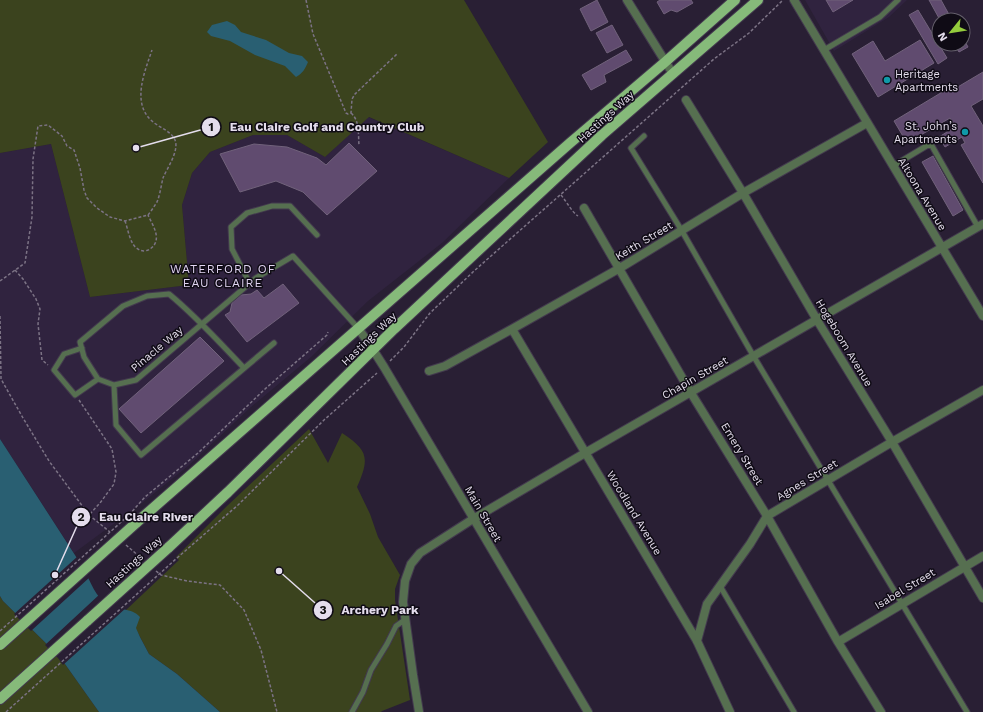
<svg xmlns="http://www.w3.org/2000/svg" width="983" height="712" viewBox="0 0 983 712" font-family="'Work Sans',sans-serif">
<rect width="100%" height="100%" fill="#291f34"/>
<!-- built -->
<path fill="#30233f" d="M805,0H907L889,17L834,51Z
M368,117L509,178L442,243L368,301L311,357L251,407L188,466L142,503L74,553L0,439V153L51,144L90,297L189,285L182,205L192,173L210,152L253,135H287L325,157Z"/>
<!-- green -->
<path fill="#3b431e" d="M0,0H464L548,142L509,178L369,117L325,157L287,135H253L210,152L192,173L182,205L189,285L90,297L51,144L0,153Z
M309,429L328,463L342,433C368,450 370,458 357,487L370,514L378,537L400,575L395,589V600L410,700L382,711L381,712H220L177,674L149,654L126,610L179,560L176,557L227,506Z
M0,596L3,601L60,657L99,712H0Z"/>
<!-- water -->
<path fill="#295f72" d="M227,21L235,25L241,32L266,40L289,53L302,56L308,62C305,69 303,73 296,77L285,66L255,55L230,41L211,36L207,32L212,25Z
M0,439L84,569C90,581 96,598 108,605C119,611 131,607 140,617L136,628L140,637L149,654L177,674L220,712H99L60,657L3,601L0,596Z"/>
<!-- pier -->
<path fill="#291f34" d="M78,556L90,577L31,631L14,614Z
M100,594L109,603L126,608L63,665L58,658L45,645Z"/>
<!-- building -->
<path fill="#604b6f" stroke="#71627b" d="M597,0L608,22L591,31L580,9Z
M660,0H691L693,3L677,12L671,10L664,14L657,2Z
M826,0H853L833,12Z
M929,0H941L952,20H940Z
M918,10L947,58L938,64L909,15Z
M612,25L623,45L607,53L596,33Z
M963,38L968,47L959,52L954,44H963Z
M920,40L934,63L878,97L852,54L873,41L885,61Z
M626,50L632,60L604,75L606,82L591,90L582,75Z
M983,72V99L971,106L983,126V183L961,145L965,143L962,137L945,147L939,137L955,127L950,118L907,143L894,121L949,88L951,91Z
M349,143L377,171L327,215L303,192L276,181L240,192L220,154L254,144L287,147L317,158L326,165Z
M933,156L963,210L953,216L922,162Z
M283,284L299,303L247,342L225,315L230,312L232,303L241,295L251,294L257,290L264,298Z
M200,337L224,361L141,433L119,409Z"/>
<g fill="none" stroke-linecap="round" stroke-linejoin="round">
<!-- service casing -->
<g stroke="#433a4e" stroke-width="7">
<path id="service" d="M824,50L880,17L898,0
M644,136L631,148L682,231L754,357L967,712
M893,166L928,145L932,146L978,227
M250,284L232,249L231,227L247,213L272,206H290L317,235
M82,348L64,354L54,370L75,395L98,379
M244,368C220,343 196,316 169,294L147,296L123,306L80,342L84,357L98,379L114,385L136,380L256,278L293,256L358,328
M114,385L116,425L141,455L274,343
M720,586L794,712
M352,712L363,692L371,670L387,644L396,626L406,619"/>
</g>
<!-- minor casing -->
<g stroke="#433a4e" stroke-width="10">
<path id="minor" d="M627,0L673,74
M794,0L983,316
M686,100L743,193L817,320L892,442L983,598
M584,208L691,393L767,516L838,642L881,712
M512,329L697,641L730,712
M429,371L445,366L512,329L620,268L743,193L867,123
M697,641L707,604L750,544L767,516L892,442L983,390
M838,642L983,556
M419,712L413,675L403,602L405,581L411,564L420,553L473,519L585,453L983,224"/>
</g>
<!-- tertiary casing -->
<g stroke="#433a4e" stroke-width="10">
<path id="tertiary" d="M358,328L370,345L384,367L588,712"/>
</g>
<!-- primary casing -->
<g stroke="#433a4e" stroke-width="12">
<path id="primary" d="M136,523L570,143L664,63L735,0
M168,548L228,492L394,329L602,135L758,0
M0,699L88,620"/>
</g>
<!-- path -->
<path stroke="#7c7385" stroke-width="1.5" stroke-dasharray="3 2" stroke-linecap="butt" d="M306,0L313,34L346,113L348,114L351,113L352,99L355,94L397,54
M351,113C360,121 358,134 359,145
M561,195C567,202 571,211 578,216
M125,221C128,229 130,245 138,249C142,252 147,251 150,249C163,240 153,226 148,215
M15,270L23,279L36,299L40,309L38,324L42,360L48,365
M0,281L25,263L32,217L33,159L38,126L48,125L62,136L67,146L74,150L80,168L84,190L87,198L97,208L110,217L125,221L148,215C151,211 154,207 157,202C160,195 161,186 163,178C167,168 181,149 174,138C169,130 158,127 152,121C131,103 145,71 152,50
M0,316L1,379L23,418L49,461L89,515L110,532
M390,361L404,347L430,313L474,271L714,59L749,33L783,0
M79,400L112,449L116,472L114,484L100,503L89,515
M129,515L145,497L198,453L265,389L327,335L328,332
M126,545L141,558
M177,558L238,505L324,420L377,373
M156,571L161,575L187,581L220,585L244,610L261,650L277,712"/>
<!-- service -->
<use href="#service" stroke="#566f50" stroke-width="5"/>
<!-- minor -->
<use href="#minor" stroke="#566f50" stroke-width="8"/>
<!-- tertiary -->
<use href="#tertiary" stroke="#566f50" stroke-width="8"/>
<!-- primary -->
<use href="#primary" stroke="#86ba7a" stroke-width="10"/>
<!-- primary-bridge casing -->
<g stroke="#433a4e" stroke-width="12" stroke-linecap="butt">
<path id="primary-bridge" d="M88,620L168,548
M0,645L136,523"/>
</g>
<!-- path-bridge -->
<path stroke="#7c7385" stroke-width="1.5" stroke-dasharray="3 2" stroke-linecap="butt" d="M0,631L129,515
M6,712L177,558"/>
<!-- primary-bridge -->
<use href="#primary-bridge" stroke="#86ba7a" stroke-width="10"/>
</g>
<!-- markers -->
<g fill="#0f9aa8" stroke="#0f0b15" stroke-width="1.5">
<circle cx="887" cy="80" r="4"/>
<circle cx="965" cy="132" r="4"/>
</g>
<g text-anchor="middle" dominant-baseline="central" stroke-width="3" stroke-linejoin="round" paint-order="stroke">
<!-- poi labels -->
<g font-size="11" fill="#e4ddec" stroke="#0f0b15" text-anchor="start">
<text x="895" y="74">Heritage<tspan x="895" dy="13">Apartments</tspan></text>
<text x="957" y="126" text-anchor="end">St. John’s<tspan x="957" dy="13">Apartments</tspan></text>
</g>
<!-- street labels -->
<g font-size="11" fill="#e4ddec" stroke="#0f0b15">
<text transform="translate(606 117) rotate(-42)">Hastings Way</text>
<text transform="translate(922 194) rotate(59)">Altoona Avenue</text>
<text transform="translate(644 241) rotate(-31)">Keith Street</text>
<text transform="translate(369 339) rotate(-44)">Hastings Way</text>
<text transform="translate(844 343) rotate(59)">Hogeboom Avenue</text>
<text transform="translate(157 349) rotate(-40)">Pinacle Way</text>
<text transform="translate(695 378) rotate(-30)">Chapin Street</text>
<text transform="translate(742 454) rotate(59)">Emery Street</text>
<text transform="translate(807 480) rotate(-31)">Agnes Street</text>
<text transform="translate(634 513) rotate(59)">Woodland Avenue</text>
<text transform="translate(483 514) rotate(60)">Main Street</text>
<text transform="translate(134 562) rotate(-42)">Hastings Way</text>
<text transform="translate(905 589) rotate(-31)">Isabel Street</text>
</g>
<!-- neighbourhood labels -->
<g font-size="12" letter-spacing="1" fill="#e1d4f2" stroke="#0f0b15">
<text x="223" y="269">WATERFORD OF<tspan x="223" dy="14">EAU CLAIRE</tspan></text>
</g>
</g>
<!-- callouts -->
<path fill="none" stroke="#e4ddec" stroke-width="1.5" d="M136 148L211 127M55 575L81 517M279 571L323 610"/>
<g fill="#e4ddec" stroke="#0f0b15" stroke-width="1.5">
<circle cx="136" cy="148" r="4"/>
<circle cx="55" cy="575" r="4"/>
<circle cx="279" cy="571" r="4"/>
<circle cx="211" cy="127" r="10"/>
<circle cx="81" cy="517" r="10"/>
<circle cx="323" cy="610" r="10"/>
</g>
<g font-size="12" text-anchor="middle" font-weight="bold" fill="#111">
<text x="211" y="131">1</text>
<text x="81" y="521">2</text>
<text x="323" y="614">3</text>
</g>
<g font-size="12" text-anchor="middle" font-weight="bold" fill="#e4ddec" stroke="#0f0b15" stroke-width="3" stroke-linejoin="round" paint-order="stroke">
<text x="327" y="131">Eau Claire Golf and Country Club</text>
<text x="146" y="521">Eau Claire River</text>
<text x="380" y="614">Archery Park</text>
</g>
<!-- north arrow -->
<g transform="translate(951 32) rotate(240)"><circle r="19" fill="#0f0b15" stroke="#645f6b"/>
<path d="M0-3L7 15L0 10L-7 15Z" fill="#94cc3d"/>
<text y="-6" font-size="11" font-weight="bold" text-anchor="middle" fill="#e4ddec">N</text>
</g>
</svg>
